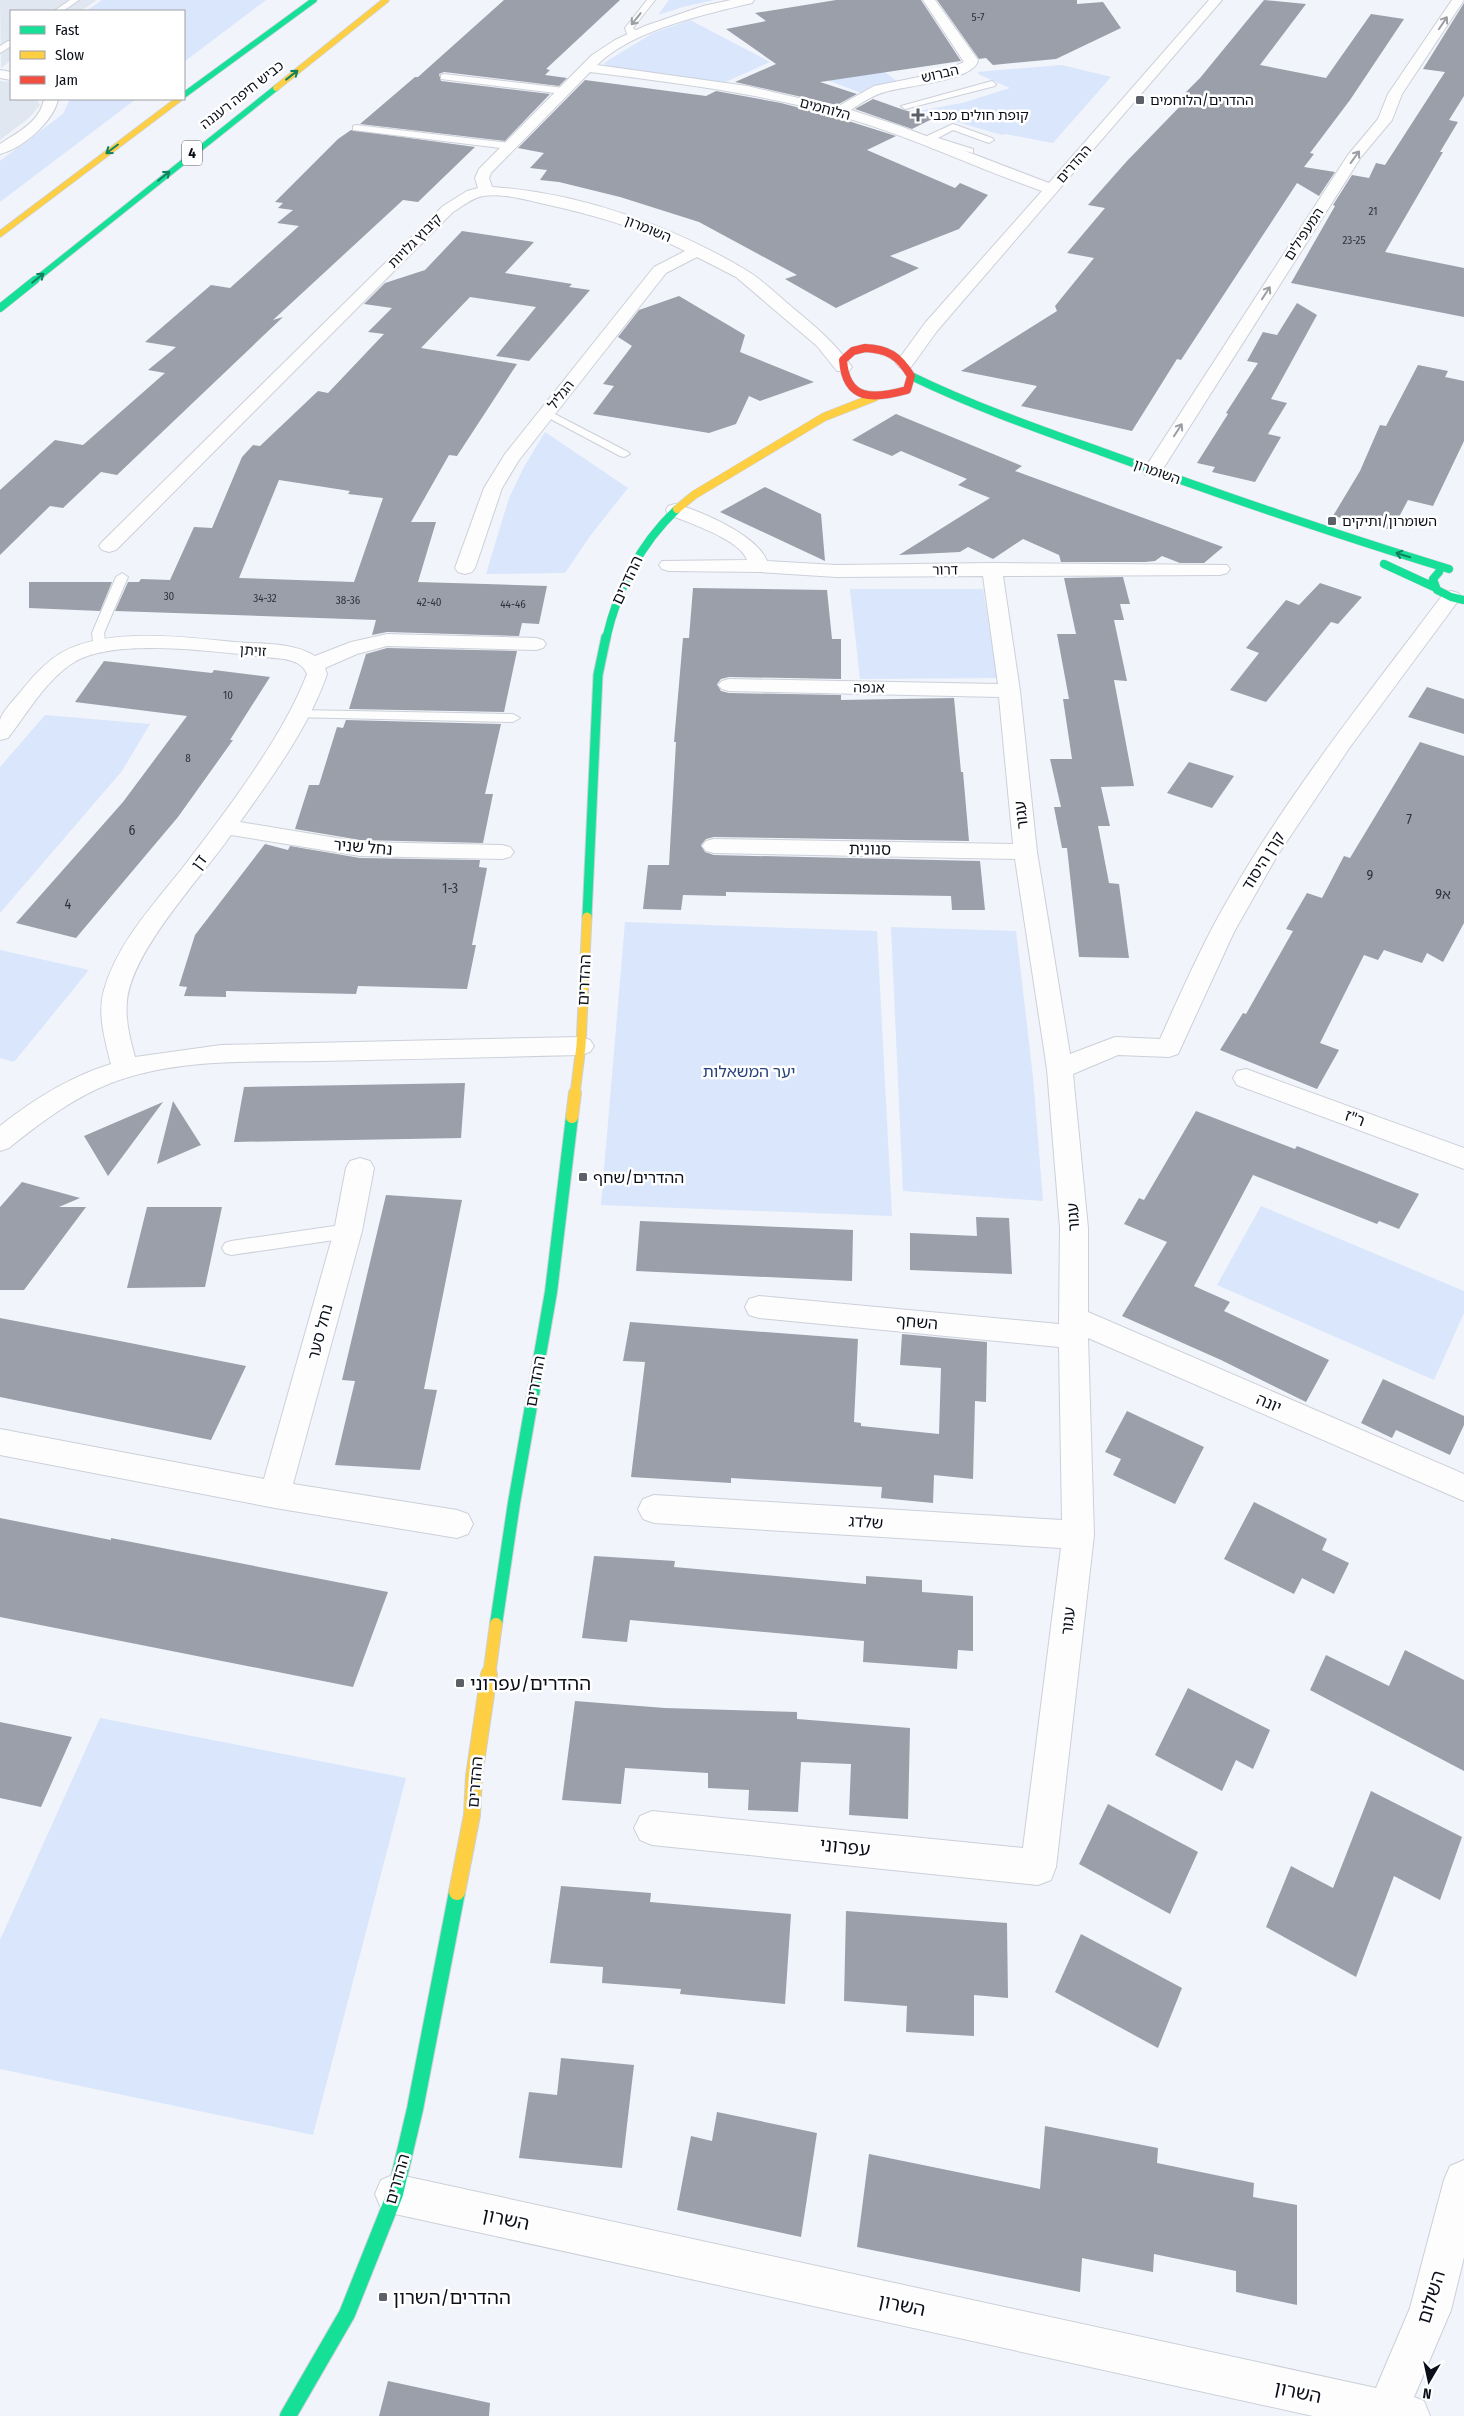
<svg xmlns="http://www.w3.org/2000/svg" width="1464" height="2416" viewBox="0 0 1464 2416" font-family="'Fira Sans Condensed','Noto Sans Hebrew',sans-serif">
<rect width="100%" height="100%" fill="#f1f4fa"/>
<!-- built -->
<path fill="#e1e7f1" d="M0,0H97L81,11H11V60L1,68Z
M0,81L11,82V99H36L40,105L29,118L0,140Z"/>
<!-- green -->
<path fill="#d9e6fc" d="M102,0H266L184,62V11H86Z
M669,0H714L683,7L658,15Z
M690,20L770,62L721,84L606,67L604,63L653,33Z
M848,45L901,84L864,94L779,62Z
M1062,65L1111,77L1053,143L1005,134L1002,135L919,111L962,103L1010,88L980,75L977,72Z
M70,99H136L0,202V161L63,114Z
M545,432L628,488L590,536L565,573L486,574L509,498L524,467Z
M850,589H983L997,678L860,679Z
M45,715L150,724L122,771L0,913V767Z
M625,922L877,931L892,1216L601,1205Z
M891,927L1016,931L1033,1077L1043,1201L903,1191Z
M0,950L89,970L14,1062L0,1058Z
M1261,1206L1464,1291V1313L1434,1380L1217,1285Z
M100,1718L406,1778L313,2135L0,2069V1940Z"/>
<!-- building -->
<path fill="#9a9faa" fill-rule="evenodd" d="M504,0H620L546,69L550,70L545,75L567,78L559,86L444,72L439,74L441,81L550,94L505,141L360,124L415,77H418Z
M836,0H921L961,61L820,82L857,94L837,105L735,82L776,64L726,29L766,21L755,13Z
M937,0H1077V4L1103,2L1121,28L1056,59L993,65L986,58L979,59Z
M1264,0L1306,4L1260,65L1326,78L1371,14L1404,19L1350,100L1310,153L1314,154L1304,167L1335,172L1319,196L1297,183L1181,360L1177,359L1132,431L1021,406L1037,386L961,371L1057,311L1055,306L1094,258L1067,253L1105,208L1088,205L1127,161L1190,96L1183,95L1200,78Z
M1464,3V96L1449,120L1458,122L1440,152H1443L1385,252L1464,268V317L1291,283L1335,206L1333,205L1352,175L1369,178L1376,163L1385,165L1445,72L1423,69Z
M585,80L706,96L716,91L781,103L842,119L896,136L867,150L955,188L960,183L988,195L959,229L890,256L919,268L836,308L785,279L797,275L699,222L620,197L559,182L540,180L547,170L530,168L544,153L518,148Z
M873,99L904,110L934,118L912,129L855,109Z
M351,130L475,147L418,202L403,200L273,320L283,317L117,475L101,472L63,508L50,506L0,555V490L55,440L83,445L165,373L148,370L176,347L145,342L211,285L230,288L299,226L277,223L293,210L278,208L283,203L275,202L338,139Z
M462,231L534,242L505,273L572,284L569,287L590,290L529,361L496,356L536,307L470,297L421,348L517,364L457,456L449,455L411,522H436L418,582L547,586L539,624L522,623L519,636L387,632L372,635L376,620L115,611L128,582H139L141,579L170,580L194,527L212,528L242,457L253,445L260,446L318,391L328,393L384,334L368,332L392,308L364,304L385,283L425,270ZM279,480L350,491L348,494L383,498L354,582L239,578Z
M679,296L745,335L740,352L814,382L760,401L749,396L736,424L709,433L593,414L614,386L603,384L632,346L618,337L639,310Z
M1297,303L1317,315L1271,399L1287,403L1268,434L1281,437L1255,482L1212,472L1215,467L1197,463L1228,414L1226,413L1258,363L1247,361L1263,332L1277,335Z
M1418,365L1448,371L1445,377L1464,381V441L1433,506L1408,500L1392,530L1333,516L1360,471L1380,425L1386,426Z
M896,414L1022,466L1015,471L1223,547L1204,563H1180L1162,556L1155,561L1145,562H1061L1059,555L1023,539L993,559L968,547L960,552L899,555L990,498L958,485L967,479L901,451L892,456L852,440Z
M765,487L821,514L825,561L720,512Z
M1123,577L1130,604H1120L1124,620H1114L1127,681L1114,680L1134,786L1101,787L1110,826H1098L1109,883L1119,884L1129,958L1079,957L1067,848H1062L1054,807H1061L1050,759H1072L1063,699H1069L1057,634H1076L1064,578Z
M29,582H112L100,611L29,608Z
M1320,583L1362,597L1338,624L1331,622L1266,702L1230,690L1259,653L1246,648L1286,600L1299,605Z
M693,588L827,590L832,639H841V679L729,677L721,679L717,684L721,691L729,693L841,695V700L954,698L961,772H963L969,841L714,837L706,839L701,845L705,852L714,855L980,861L985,910H952L951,896L726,892V896L683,895L681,910L643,909L648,865H669L676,742H674L683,638H689Z
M387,648L517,651L504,712L349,709L366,654Z
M104,661L212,673L214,670L270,677L230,740H233L178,817L76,938L16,923L123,802L187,716L75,702Z
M1427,687L1464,699V734L1408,717Z
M346,720L501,724L485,794H493L483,843L360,840L295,829L309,785H319L337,727L343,728Z
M1420,742L1464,756V923L1443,962L1427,953L1422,963L1384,950L1378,960L1364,955L1320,1043L1339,1050L1317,1089L1220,1050L1243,1013L1246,1014L1293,931L1286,929L1307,893L1322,898L1344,856L1350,858Z
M1189,762L1234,776L1212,808L1167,793Z
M265,844L288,850L290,846L360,858L480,860L479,867L487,868L472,945H476L467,989L358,986L356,994L226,991V997L184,996L187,987L179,986L195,935Z
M465,1083L461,1138L234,1142L244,1087Z
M173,1101L201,1145L157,1164Z
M163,1102L108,1176L84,1136Z
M1196,1111L1295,1149L1297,1146L1419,1194L1399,1229L1379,1221L1377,1224L1253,1175L1194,1286L1230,1302L1224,1311L1329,1360L1306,1402L1221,1360L1122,1316L1167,1242L1124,1224L1139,1198L1144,1200Z
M22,1182L80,1198L59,1207H86L24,1290H0V1207Z
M386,1195L462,1200L424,1389L437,1390L420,1470L335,1465L355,1381L342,1380Z
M147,1207H222L205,1287L127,1288Z
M976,1217L1009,1218L1012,1274L910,1270V1233L977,1236Z
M640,1221L853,1230L852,1281L636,1271Z
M0,1318L115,1340L246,1366L211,1440L0,1397Z
M630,1322L858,1339L854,1422L861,1423V1426L939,1434L941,1368L900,1365L902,1334L987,1342L986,1402L975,1401L973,1479L934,1475L933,1503L881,1498L882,1487L731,1478V1483L631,1477L645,1362L623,1361Z
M1383,1379L1464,1416V1425L1450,1455L1396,1430L1392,1438L1361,1423Z
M1127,1411L1204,1447L1175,1504L1113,1475L1121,1459L1105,1452Z
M1254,1502L1327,1539L1322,1550L1349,1563L1334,1594L1302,1578L1294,1594L1224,1559Z
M0,1518L111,1540V1538L388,1592L353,1687L0,1617Z
M594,1556L675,1561L674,1567L866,1584V1576L922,1580V1592L973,1596V1651L958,1650L957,1669L863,1662L864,1641L630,1620L627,1642L582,1638Z
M1405,1650L1464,1680V1771L1310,1690L1326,1655L1389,1686Z
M1188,1688L1270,1730L1253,1769L1236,1760L1222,1791L1155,1755Z
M575,1701L665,1708L797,1712V1719L910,1728L908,1819L849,1815L851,1764L801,1762L798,1812L748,1810L749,1790L708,1788V1773L625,1768L621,1804L562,1800Z
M0,1722L72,1737L41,1807L0,1798Z
M1371,1791L1462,1837L1440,1900L1394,1876L1356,1977L1266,1927L1291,1866L1333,1888Z
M1108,1804L1198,1852L1170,1914L1079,1864Z
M561,1886L651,1893L650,1902L791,1914L785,2004L680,1994L681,1989L602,1983L603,1967L550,1963Z
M846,1911L1007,1923L1008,1998L974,1995V2036L906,2032L907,2006L844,2001Z
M1081,1934L1182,1988L1158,2048L1055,1992Z
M561,2058L634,2065L622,2168L519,2158L529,2092L557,2095Z
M717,2112L817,2133L801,2237L677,2210L691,2136L712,2141Z
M1045,2126L1158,2148L1157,2163L1254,2183L1253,2197L1297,2205V2305L1236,2292V2271L1154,2254L1153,2272L1082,2258L1080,2292L857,2247L869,2154L1040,2189Z
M388,2381L490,2403L489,2416H379Z"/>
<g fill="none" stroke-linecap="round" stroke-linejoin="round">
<!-- lane casing -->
<g stroke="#ccd0d8" stroke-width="2">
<path id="lane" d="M70,0H79L63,11H54Z
M647,0H655L633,28L641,35L637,37L627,34L625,28Z
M8,41H11V46L0,53V46Z
M444,74L564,88L568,91L564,94L441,79V75Z
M992,81L996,84L995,86L905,109L901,106Z
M953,124L992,138L994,140L989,143L953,130L938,138L973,149V153L938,144L939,149H933L925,138L927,136Z
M356,125L509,143L514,146L509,149L353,130V126Z
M547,410L628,452L630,454L624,457L620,456L543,415L541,413Z
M122,573L128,577L104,633L106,646L104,649H94L92,633L116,577Z
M298,710L513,714L520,718L513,722L293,717L291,714L293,711Z
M348,1224L354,1226L357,1231L354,1236L348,1238L231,1255L225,1253L222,1248L225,1243L231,1241Z"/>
</g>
<!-- street casing -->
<g stroke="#ccd0d8" stroke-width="2">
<path id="street" d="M731,0H754L752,3C706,14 632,30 597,65L747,86L837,107L874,86L939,73L964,62L923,0H935L978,60C975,81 903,86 885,92C873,95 861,103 851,110L900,126L1049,183L1209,0H1222L937,331L911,367H899L896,363L925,323L1042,191C975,168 911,136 843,117C762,93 675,83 590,72L491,173L489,178L492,187C580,193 670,225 746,270C763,280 778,296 793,308C815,326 835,343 852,367L849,371H837L817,346L736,277L697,257L666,273L519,460L502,488L475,568L472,572L465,574L458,572L455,568L484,488L505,454L654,267L685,251C639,227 590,214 540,203C523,199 501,193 483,196C472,198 463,206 453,212L116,550L109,552L102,550L99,546L102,542L443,206L467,191L478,188L475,178L479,169L592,55L615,40L645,26L703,6Z
M1452,0H1464L1402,94L1392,120L1361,157L1159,475H1145L1143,471L1348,155L1378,119L1388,94Z
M0,70L11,72V80L0,78Z
M44,99H58C54,121 22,149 0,154V144C18,132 40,122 44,99Z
M675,504C701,511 757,535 767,561L836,565L992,563L1227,565L1230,569L1227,573L1220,575L1003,576L1020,691L1037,852L1070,1054L1115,1037L1160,1039C1182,990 1203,942 1230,896C1292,788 1370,692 1444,593L1451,591L1458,593L1461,597L1350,747L1277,856L1234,932L1178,1054L1169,1057L1118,1055L1073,1074L1088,1228V1312L1464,1474V1501L1088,1338L1094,1535L1056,1867L1051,1880L1038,1885L652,1845L640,1840L634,1828L640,1816L652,1811L1023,1848L1061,1548L654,1523L643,1519L638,1509L643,1499L654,1495L1062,1520L1059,1347L759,1318L749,1315L745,1307L749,1299L759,1296L1059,1324L1060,1228L1047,1069L1015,859L714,853L706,851L702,846L706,841L714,839L1013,844L999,697L729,691L722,689L718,685L722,681L729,679L998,684L983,576L836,577L759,572L669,571L662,569L659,565L662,561L747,560C740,539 688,523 668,514L666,510L668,506Z
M387,634L536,638L543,640L546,644L543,648L536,650L387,646L357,654L325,668L327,674C309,727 272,777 240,822L360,842L502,845L510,847L514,852L510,857L502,859L360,856L231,835C201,878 132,950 127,1001C125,1020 130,1039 135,1057L221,1045L581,1037L590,1040L594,1046L590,1052L581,1055C494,1057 407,1059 320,1061C252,1062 176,1058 111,1083C73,1098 41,1122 9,1148L0,1151V1126C34,1099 69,1077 111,1064C105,1040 97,1014 104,990C117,943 155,903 184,866C225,813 283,737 307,674C303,664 294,661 284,659C231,654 122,636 76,661C47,678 28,712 8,738L0,740C0,734 0,726 0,720C2,711 16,698 22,690C33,676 46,662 61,653C106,627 184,637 234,642C259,644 293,642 315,656L351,642Z
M1246,1069L1464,1148V1169L1237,1085L1233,1078L1237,1071Z
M360,1158L370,1161L374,1168L362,1231L293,1484L457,1510L468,1514L473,1524L468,1534L457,1538L275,1508L0,1455V1429L264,1479L334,1231L346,1168L350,1161Z
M1464,2160V2257L1451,2310L1414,2397L1424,2401L1430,2416H1313L395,2214L381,2208L375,2194L381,2180L395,2174L1376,2388L1410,2308L1444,2180L1450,2166Z"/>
</g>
<!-- fast-far4 casing -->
<g stroke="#ccd0d8" stroke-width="7">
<path id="fast-far4" d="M184,95L314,0
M34,281L276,88"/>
</g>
<!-- fast-far3 casing -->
<g stroke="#ccd0d8" stroke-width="9">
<path id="fast-far3" d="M0,308L35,280
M911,376C975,407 1041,430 1108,454C1221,495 1334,534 1449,569
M1384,564L1434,587
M1439,572L1433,579L1437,590L1451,597L1464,600
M606,639C618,588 639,545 677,509"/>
</g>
<!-- fast-far2 casing -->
<g stroke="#ccd0d8" stroke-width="11">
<path id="fast-far2" d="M587,917L598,675L606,637"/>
</g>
<!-- fast-far1 casing -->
<g stroke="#ccd0d8" stroke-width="14">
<path id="fast-far1" d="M496,1624L514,1503L551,1292L572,1117"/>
</g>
<!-- fast casing -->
<g stroke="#ccd0d8" stroke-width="18">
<path id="fast" d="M288,2416L347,2314L395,2194L415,2109L457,1892"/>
</g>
<!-- slow-far4 casing -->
<g stroke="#ccd0d8" stroke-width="7">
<path id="slow-far4" d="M276,88L386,0
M0,234L179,99"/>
</g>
<!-- slow-far3 casing -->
<g stroke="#ccd0d8" stroke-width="9">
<path id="slow-far3" d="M677,509L694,495L824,417L875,397"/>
</g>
<!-- slow-far2 casing -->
<g stroke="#ccd0d8" stroke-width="11">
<path id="slow-far2" d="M575,1094L581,1046L587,917"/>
</g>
<!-- slow-far1 casing -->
<g stroke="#ccd0d8" stroke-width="14">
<path id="slow-far1" d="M572,1117L575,1093
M489,1676L496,1624"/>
</g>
<!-- slow casing -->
<g stroke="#ccd0d8" stroke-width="18">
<path id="slow" d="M457,1892L472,1815L474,1776L489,1674"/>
</g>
<!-- jam casing -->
<g stroke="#ccd0d8" stroke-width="9">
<path id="jam" d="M865,348C888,349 899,356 911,376L907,390C874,399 846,402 843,360L853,351Z"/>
</g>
<!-- lane -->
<use href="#lane" fill="#fdfdfe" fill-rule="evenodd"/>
<!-- street -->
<use href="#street" fill="#fdfdfe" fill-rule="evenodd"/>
<!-- fast-far4 -->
<use href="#fast-far4" stroke="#16e098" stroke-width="5.5"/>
<!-- fast-far3 -->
<use href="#fast-far3" stroke="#16e098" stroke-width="8"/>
<!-- fast-far2 -->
<use href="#fast-far2" stroke="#16e098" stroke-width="9"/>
<!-- fast-far1 -->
<use href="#fast-far1" stroke="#16e098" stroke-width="12"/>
<!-- fast -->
<use href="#fast" stroke="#16e098" stroke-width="16"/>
<!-- slow-far4 -->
<use href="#slow-far4" stroke="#ffcf43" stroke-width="5.5"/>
<!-- slow-far3 -->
<use href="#slow-far3" stroke="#ffcf43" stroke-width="8"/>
<!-- slow-far2 -->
<use href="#slow-far2" stroke="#ffcf43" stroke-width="9"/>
<!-- slow-far1 -->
<use href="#slow-far1" stroke="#ffcf43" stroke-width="12"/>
<!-- slow -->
<use href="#slow" stroke="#ffcf43" stroke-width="16"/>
<!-- jam -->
<use href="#jam" stroke="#f24e42" stroke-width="8"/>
</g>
<!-- one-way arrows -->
<defs><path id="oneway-shaft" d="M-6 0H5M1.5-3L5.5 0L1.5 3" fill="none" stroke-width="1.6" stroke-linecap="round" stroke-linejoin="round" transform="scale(1.25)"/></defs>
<g stroke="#9c9ea2">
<use href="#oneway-shaft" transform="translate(636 19) rotate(129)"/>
<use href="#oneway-shaft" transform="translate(1443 23) rotate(-56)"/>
<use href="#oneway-shaft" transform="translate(1355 157) rotate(-54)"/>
<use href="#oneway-shaft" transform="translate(1266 293) rotate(-57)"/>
<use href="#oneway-shaft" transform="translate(1178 430) rotate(-57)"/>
</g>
<g stroke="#11825f">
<use href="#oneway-shaft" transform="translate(292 75) rotate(-38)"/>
<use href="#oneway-shaft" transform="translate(112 149) rotate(143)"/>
<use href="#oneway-shaft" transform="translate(164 176) rotate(-39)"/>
<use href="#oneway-shaft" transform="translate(38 278) rotate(-39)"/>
<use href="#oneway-shaft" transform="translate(1403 555) rotate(-163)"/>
</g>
<!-- markers -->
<g fill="#5c5f68" stroke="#fff" stroke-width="2">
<rect x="1135" y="95" width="10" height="10" rx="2.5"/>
<path d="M915.5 107.5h5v5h5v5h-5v5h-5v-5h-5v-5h5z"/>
<rect x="1327" y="516" width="10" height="10" rx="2.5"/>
<rect x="578" y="1172" width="10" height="10" rx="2.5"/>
<rect x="455" y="1678" width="10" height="10" rx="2.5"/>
<rect x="378" y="2292" width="10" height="10" rx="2.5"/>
</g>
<g text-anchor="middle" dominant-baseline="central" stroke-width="5" stroke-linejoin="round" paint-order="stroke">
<!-- far-number labels -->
<g font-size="11" fill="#2f333d">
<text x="978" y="17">5-7</text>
<text x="1373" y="211">21</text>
<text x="1354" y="240">23-25</text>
<text x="169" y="596">30</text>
<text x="265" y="598">34-32</text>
<text x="348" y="600">38-36</text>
<text x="429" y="602">42-40</text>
<text x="513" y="604">44-46</text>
<text x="228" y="695">10</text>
<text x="188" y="758">8</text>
</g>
<!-- far-street labels -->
<g font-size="14" fill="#0b0f19" stroke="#fff">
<text transform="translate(940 74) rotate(-13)">הברוש</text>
<text transform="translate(242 95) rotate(-38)">כביש חיפה רעננה</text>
<text transform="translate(825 109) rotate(15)">הלוחמים</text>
<text transform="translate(1074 164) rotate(-49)">ההדרים</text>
<text transform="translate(648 229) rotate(22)">השומרון</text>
<text transform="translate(1304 234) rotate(-57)">המעפילים</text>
<text transform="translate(415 241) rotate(-45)">קיבוץ גלויות</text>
<text transform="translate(561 395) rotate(-52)">הגליל</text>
<text transform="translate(1157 472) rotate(20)">השומרון</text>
<text transform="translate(945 570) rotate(-1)">דרור</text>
<text transform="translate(253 651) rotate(4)">זויתן</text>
<text transform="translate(869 688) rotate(1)">אנפה</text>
</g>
<!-- far-poi labels -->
<g font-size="14" fill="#0b0f19" stroke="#fff" text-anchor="start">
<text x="1150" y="100">ההדרים/הלוחמים</text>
<text x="929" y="115">קופת חולים מכבי</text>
<text x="1342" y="521">השומרון/ותיקים</text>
</g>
<!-- number labels -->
<g font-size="14" fill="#2f333d">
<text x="1409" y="819">7</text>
<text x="132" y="830">6</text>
<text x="1370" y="875">9</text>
<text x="450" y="888">1-3</text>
<text x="1443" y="894">9א</text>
<text x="68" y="904">4</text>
</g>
<!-- shield labels -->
<rect fill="#fff" stroke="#54575e" stroke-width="1" x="182" y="140.5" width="20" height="25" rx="4"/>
<g font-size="15" font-weight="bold" fill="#0b0f19">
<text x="192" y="153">4</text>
</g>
<!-- street labels -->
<g font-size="16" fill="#0b0f19" stroke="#fff">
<text transform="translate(627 580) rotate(-65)">ההדרים</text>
<text transform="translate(1021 815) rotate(-96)">עגור</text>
<text transform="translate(363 847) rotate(5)">נחל שניר</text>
<text transform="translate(870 849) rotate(1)">סנונית</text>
<text transform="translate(1263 861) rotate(-58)">קרן היסוד</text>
<text transform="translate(199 862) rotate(-53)">דן</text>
<text transform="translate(584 980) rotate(-87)">ההדרים</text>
<text transform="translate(1355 1118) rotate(21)">ר"ז</text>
<text transform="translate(1073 1217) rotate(-93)">עגור</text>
<text transform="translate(917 1322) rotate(5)">השחף</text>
<text transform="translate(320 1332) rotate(-75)">נחל סער</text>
<text transform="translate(535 1381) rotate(-80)">ההדרים</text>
<text transform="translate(1269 1403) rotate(23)">יונה</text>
<text transform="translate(866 1522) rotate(4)">שלדג</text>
<text transform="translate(1068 1621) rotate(-83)">עגור</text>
<text transform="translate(475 1782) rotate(-85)">ההדרים</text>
<text transform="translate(397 2179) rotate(-74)">ההדרים</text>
</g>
<!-- park labels -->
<g font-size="16" fill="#27437a" stroke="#fff">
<text x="749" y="1071">יער המשאלות</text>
</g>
<!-- poi labels -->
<g font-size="16" fill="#0b0f19" stroke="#fff" text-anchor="start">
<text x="593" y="1177">ההדרים/שחף</text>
</g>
<!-- near-poi labels -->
<g font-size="19" fill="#0b0f19" stroke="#fff" text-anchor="start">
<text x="470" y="1683">ההדרים/עפרוני</text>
<text x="393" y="2297">ההדרים/השרון</text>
</g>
<!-- near-street labels -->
<g font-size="19" fill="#0b0f19" stroke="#fff">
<text transform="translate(845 1847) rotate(6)">עפרוני</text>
<text transform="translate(506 2219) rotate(12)">השרון</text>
<text transform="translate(1431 2297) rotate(-73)">השלום</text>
<text transform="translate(902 2305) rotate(12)">השרון</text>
<text transform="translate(1298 2392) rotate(12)">השרון</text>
</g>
</g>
<!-- legend -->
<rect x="10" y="10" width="175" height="90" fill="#ffffff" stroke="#9d9fa3"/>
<rect x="20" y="26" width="25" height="8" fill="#16e098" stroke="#9d9fa3"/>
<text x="55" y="35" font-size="15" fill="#0b0f19">Fast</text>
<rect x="20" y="51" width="25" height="8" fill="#ffcf43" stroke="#9d9fa3"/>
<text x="55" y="60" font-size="15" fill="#0b0f19">Slow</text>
<rect x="20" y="76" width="25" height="8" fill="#f24e42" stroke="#9d9fa3"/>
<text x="55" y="85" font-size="15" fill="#0b0f19">Jam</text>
<!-- north arrow -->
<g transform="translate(1429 2381) rotate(189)" stroke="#ffffff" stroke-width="4" paint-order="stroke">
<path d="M0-4L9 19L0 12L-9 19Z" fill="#0b0f19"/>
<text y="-8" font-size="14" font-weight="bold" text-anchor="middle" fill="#0b0f19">N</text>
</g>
</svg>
